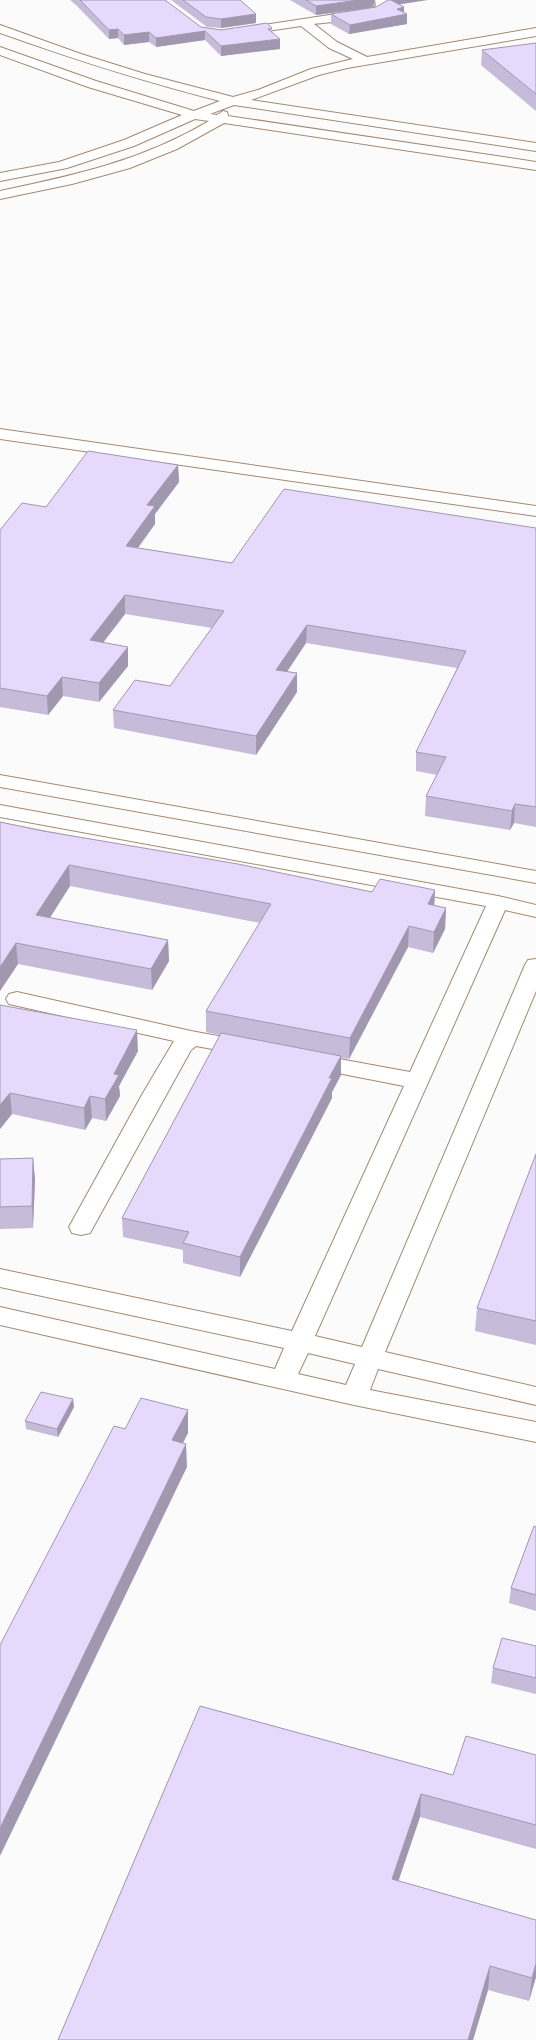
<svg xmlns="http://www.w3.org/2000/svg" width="536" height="2040" viewBox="0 0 536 2040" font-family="'Archivo Narrow',sans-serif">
<rect width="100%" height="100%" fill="#fbfbfb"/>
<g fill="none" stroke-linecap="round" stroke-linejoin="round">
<!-- minor casing -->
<g stroke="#a48971" stroke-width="2">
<path id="minor" d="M375,0H387L388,8C380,19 328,22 314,24L337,42L367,57L536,28V36L347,68L319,75L251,100L536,143V151L234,105L210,114L217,115L223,111L227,112L228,116L536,162V170L224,123L177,149L130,168L72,184L0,199V191C76,175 141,161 209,121L195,119L134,146L67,168L0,181V173L59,162L124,140L182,115L88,87L0,55V47L96,81L194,111L220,101C145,82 73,59 0,33V25L81,54L145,74L233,97L258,90L311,69L353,59L329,48L301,26L241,35L235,31L237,29L369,9L376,6Z
M0,429L536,506V516L0,439Z
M0,775L536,871V883L0,787Z
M0,805L498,896L536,905V917L505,910L315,1336L362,1347L525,965L528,960L536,959V991L385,1352L536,1387V1405L378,1369L370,1390L536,1422V1442L354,1405L0,1325V1307L275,1369L284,1348L0,1287V1269L292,1331L404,1086L312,1068L304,1066L301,1061L304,1056L312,1054L410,1072L486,906L0,817ZM308,1353L355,1364L346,1385L298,1374Z
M17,992L191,1031L245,1041L253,1043L256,1048L253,1053L245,1055L196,1046L191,1050L90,1233L81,1235L72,1233L69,1227L143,1093L174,1041L9,1004L6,999L9,994Z"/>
</g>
<!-- minor -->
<use href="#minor" fill="#fff" fill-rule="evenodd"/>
</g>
<!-- wall -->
<path fill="#c6bbd9" d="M70,0H165L201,27L221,30L272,28V32L280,49L221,56L205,40L156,47L149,42L124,45L118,38L109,39L76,5Z
M171,0H240L256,14V23L221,28L207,27Z
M290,0H375L374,5L369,8L316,15Z
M399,4L404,13L407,14V24L349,34L331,24V14L376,7Z
M536,43V111L481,65L482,50Z
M178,465L179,482L155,514V524L138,548L232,563L536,528V827L514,823L510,830L425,816L426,796L437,775L416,771V752L457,668L306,643L287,672L297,673V692L256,755L114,728L113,710L170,686L212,628L125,614L103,643L128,666L99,702L63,696L48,715L0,707V530L46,507Z
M0,822L372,892L435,890L434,905L446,908L445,929L433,953L408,947L349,1059L341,1058V1075L332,1092V1098L240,1277L183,1263V1250L123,1237L122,1218L220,1035L206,1032V1011L260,923L70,886L50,918L168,940L169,961L152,990L18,964L0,991Z
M0,1005L138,1051L119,1086L120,1096L106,1121L92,1118L85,1130L12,1114L0,1129Z
M536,1154V1345L475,1331L477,1308Z
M33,1158L35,1180L33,1228L0,1229V1159Z
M73,1399L74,1407L58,1437L26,1429L25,1421Z
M536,1527V1611L509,1603L511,1588Z
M536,1646V1694L491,1683L493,1668Z
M200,1706L453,1775L536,1755V1849L420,1817L398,1881L536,1977L529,2001L488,1990L473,2040H58Z"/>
<!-- shaded-wall -->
<path fill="#a198b0" d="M359,0H375L374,5L369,8L316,15V6Z
M389,0H428L389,6Z
M404,7V15L407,14V24L349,34L350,25L397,9Z
M256,14V23L221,28V19Z
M118,29V38L109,39V30Z
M205,31V40L156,47V38Z
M149,32V42L124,45V35Z
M280,39V49L221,56V46Z
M178,465L179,482L155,514V524L126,564V546L147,505Z
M125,595V614L91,658L90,640Z
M307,625L306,643L276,688V670Z
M128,647V666L99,702V683Z
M297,673V692L256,755V736Z
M62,677L63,696L48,715L47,696Z
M515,804L514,823L510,830L512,811Z
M69,865L70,886L38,936L36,915Z
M435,890L434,911L428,904Z
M446,908L445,929L433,953L434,932Z
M409,926L408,947L349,1059L350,1038Z
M168,940L169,961L152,990L151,969Z
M16,943L18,964L0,991V967Z
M137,1030L138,1051L119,1086L120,1096L106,1121L105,1099L114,1074Z
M341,1056V1075L332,1092V1098L240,1277V1257L329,1078Z
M10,1093L12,1114L0,1129V1105Z
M90,1096L92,1118L85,1130L84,1108Z
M33,1158L35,1180L33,1228L32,1206Z
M73,1399L74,1407L58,1437L57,1429Z
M188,1410V1433L173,1463L172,1440Z
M186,1444L187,1467L0,1856V1828Z
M421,1794L420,1817L391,1903L392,1879Z
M536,1963V1977L529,2001L532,1978Z
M490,1966L488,1990L473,2040H468Z"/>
<!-- building -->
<path fill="#e6d9fc" stroke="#a198b0" d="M80,0H165L201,27L221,30L267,23L272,28L268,29L280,39L221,46L205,31L156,38L149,32L124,35L118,29L109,30Z
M183,0H240L256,14L221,19L206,17Z
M306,0H359L316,6Z
M388,0H391L404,7L397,9L407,14L350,25L331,14L376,7Z
M536,43V94L482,50Z
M88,451L178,465L147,505L155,506L126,546L232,563L284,489L536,528V807L515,804L512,811L426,796L446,757L416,752L466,651L307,625L276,670L297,673L256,736L113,710L135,680L170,686L224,611L125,595L90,640L128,647L99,683L62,677L47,696L0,688V530L22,503L46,507Z
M0,822L43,831L238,864L372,892L380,879L435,890L428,904L446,908L434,932L409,926L350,1038L206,1011L271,904L69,865L36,915L168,940L151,969L16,943L0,967Z
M0,1005L137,1030L114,1074L119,1075L105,1099L90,1096L84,1108L10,1093L0,1105Z
M221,1033L341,1056L329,1078H332L240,1257L183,1243L189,1232L122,1218Z
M536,1154V1321L477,1308Z
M33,1158L32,1206L0,1207V1159Z
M41,1392L73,1399L57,1429L25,1421Z
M141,1398L188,1410L172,1440L186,1444L0,1828V1645L114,1426L125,1429Z
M534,1526L536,1527V1595L511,1588Z
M502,1638L536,1646V1678L493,1668Z
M200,1706L453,1775L466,1736L536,1755V1825L421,1794L392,1879L536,1920V1963L532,1978L490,1966L468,2040H58Z"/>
</svg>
